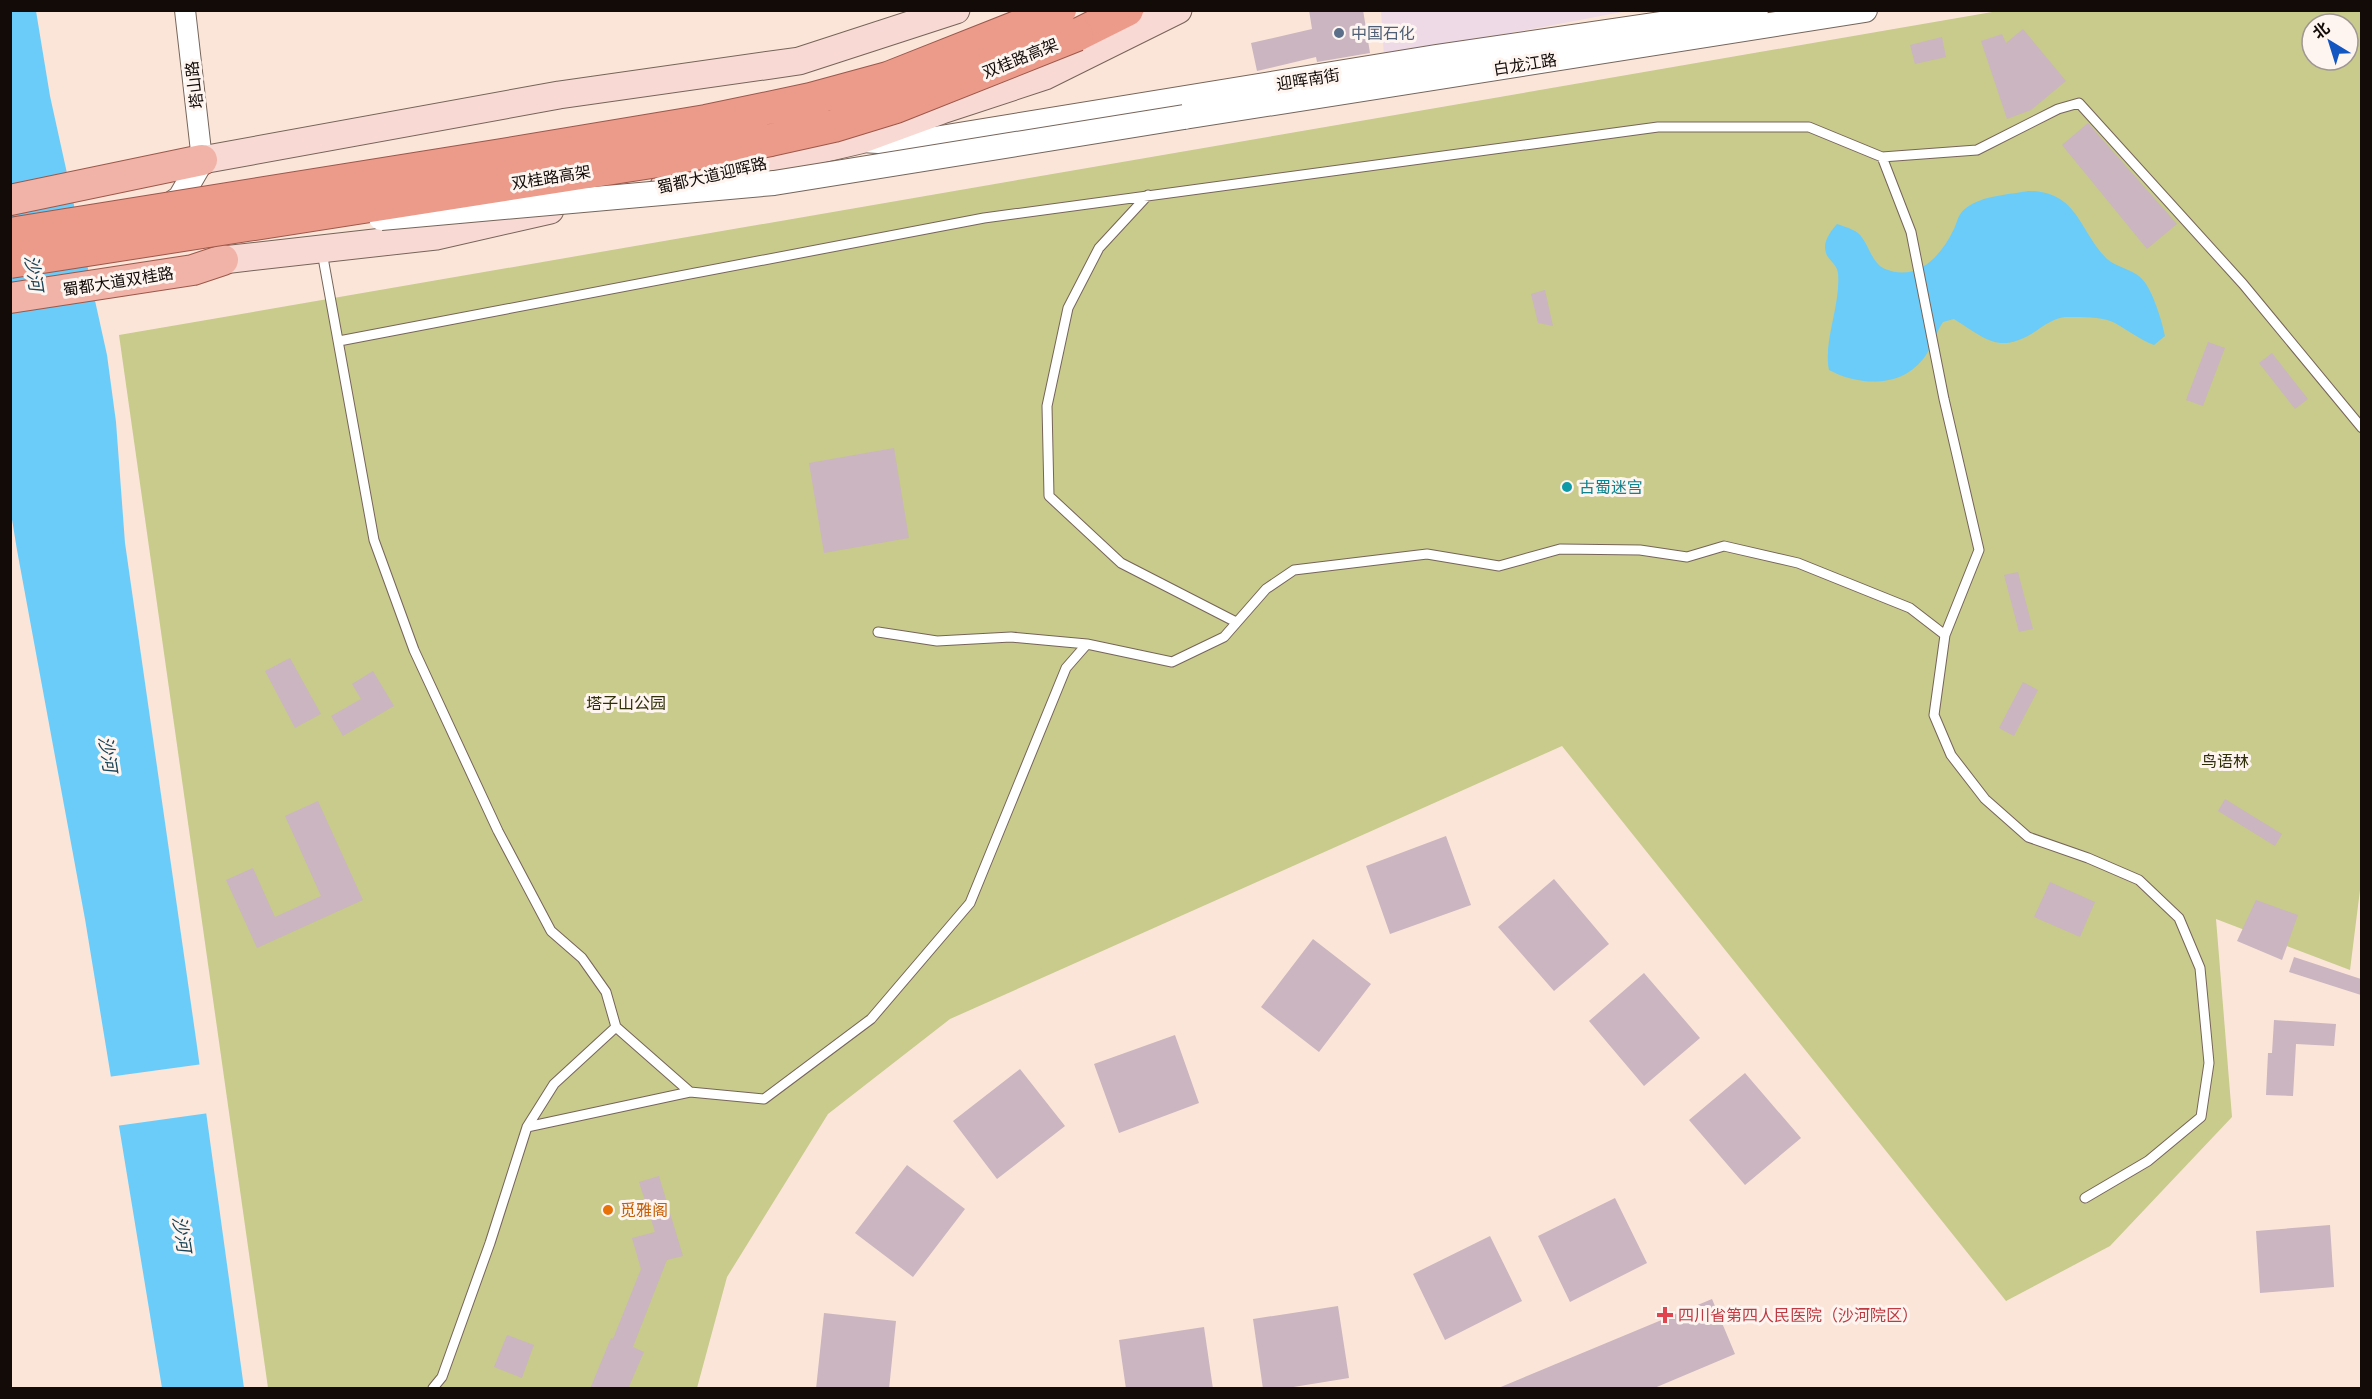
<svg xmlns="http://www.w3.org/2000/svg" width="2372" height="1399" viewBox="0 0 2372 1399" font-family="Quicksand,'Noto Sans SC',sans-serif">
<rect width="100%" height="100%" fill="#fbe5d9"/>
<!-- industrial -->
<path fill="#eed9e7" d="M1381,10L1627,11L1384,57Z"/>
<!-- green -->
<path fill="#c8cb8b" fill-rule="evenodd" d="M1998,11H2361L2362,874L2350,970L2216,919L2232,1117L2110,1246L2006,1301L1562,746L950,1019L828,1114L727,1277L697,1388H268L119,335ZM2312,24H2348V60H2312Z"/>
<!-- water -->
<path fill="#6bccf9" d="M10,11H36L50,96L107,355L116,422L125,543L196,1039L244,1388H162L85,919L17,550L10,507Z
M2028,191C2078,191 2079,231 2107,259C2116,267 2131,269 2140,277C2152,287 2162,321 2165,336L2154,345C2139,339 2129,331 2115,323C2102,316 2079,317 2065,317C2055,318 2044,325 2036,331C1999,355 1986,339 1954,319L1943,322C1936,332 1933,345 1926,355C1904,388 1861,387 1829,370C1823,341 1841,305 1838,273C1837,264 1828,260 1826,253C1822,242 1831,231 1837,224C1843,226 1853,229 1858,233C1869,243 1871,263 1885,269C1917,282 1940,257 1953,231C1958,221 1957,215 1966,208C1983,195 2008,195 2028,191Z"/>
<!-- pier -->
<path fill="#fbe5d9" d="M203,1064L209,1113L116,1126L108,1077Z"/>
<!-- building -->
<path fill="#cab5c0" d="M1309,10H1363L1370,53L1317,62L1316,57L1257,71L1251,43L1312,29Z
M2023,29L2066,81L2031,110L2007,119L1981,41L2002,34L2006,43Z
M1942,37L1946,57L1915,64L1910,45Z
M2088,123L2177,224L2147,249L2062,145Z
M1545,290L1553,326L1538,323L1531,294Z
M2208,342L2225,348L2203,406L2186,400Z
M2272,353L2308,399L2295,409L2259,363Z
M894,448L909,538L824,553L809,463Z
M2018,572L2033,629L2019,632L2004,575Z
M290,658L321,714L295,728L265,671Z
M373,671L394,706L343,736L331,716L361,699L352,684Z
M2023,682L2038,690L2014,736L1999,728Z
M2225,799L2282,834L2275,846L2218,811Z
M318,801L363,900L257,948L226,880L253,868L275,917L321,896L285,816Z
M1446,836L1471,905L1390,934L1366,866Z
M1554,879L1609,944L1554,991L1498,927Z
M2050,882L2095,902L2080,937L2034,917Z
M2256,900L2298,915L2282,960L2237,941Z
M1313,939L1371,984L1319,1052L1261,1007Z
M2294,957L2361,979V995L2289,972Z
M1644,973L1700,1038L1644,1086L1589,1021Z
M2274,1020L2336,1024L2334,1046L2296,1044L2293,1096L2266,1095L2268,1053H2272Z
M1175,1035L1199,1103L1119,1133L1094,1064Z
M1020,1069L1065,1126L997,1179L953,1121Z
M1745,1073L1801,1138L1745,1185L1689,1120Z
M907,1165L965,1209L913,1277L855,1233Z
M659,1176L683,1256L667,1260L633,1347L644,1352L628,1389H590L611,1338L613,1339L641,1269L632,1238L655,1232L639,1182Z
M1615,1198L1647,1263L1570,1302L1538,1236Z
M2330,1225L2334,1287L2260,1293L2256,1231Z
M1490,1236L1522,1301L1445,1340L1413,1274Z
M1712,1299L1735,1354L1652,1389H1496Z
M1338,1306L1349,1378L1281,1389H1263L1253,1319Z
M824,1313L896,1321L889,1389H816Z
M1204,1327L1213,1389H1126L1119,1340Z
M507,1335L534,1345L522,1378L494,1367Z"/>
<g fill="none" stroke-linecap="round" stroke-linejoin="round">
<!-- service casing -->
<g stroke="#766459" stroke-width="11">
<path id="service" d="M1882,157L1911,232L1944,399L1979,550L1945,635
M1148,195L1099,248L1068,308L1047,406L1049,496L1121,563L1236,622
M322,252L374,540L414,650L498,831L551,931L582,958L606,992L616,1027L690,1092
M339,341L984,218L1658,127H1809L1882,157L1977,150L2058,109L2079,103L2243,284L2362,428
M878,632L937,641L1011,637L1087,644
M527,1127L690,1092L764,1099L871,1019L970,903L1066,668L1087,644L1172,662L1224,637L1266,589L1294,570L1427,554L1499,566L1560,549L1640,550L1687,557L1724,546L1798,563L1910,608L1945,635L1934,715L1951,755L1985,799L2028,837L2088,858L2139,880L2179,918L2200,968L2209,1063L2201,1117L2148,1161L2085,1198
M433,1388L442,1377L490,1243L527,1127L554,1084L616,1027"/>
</g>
<!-- minor casing -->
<g stroke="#766459" stroke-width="22">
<path id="minor" d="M185,10L202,160"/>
</g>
<!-- tertiary casing -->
<g stroke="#766459" stroke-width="26">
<path id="tertiary" d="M1184,117L1865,10
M862,140L910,143L1436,57L1756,10
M161,211L180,198L202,160"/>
</g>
<!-- secondary casing -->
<g stroke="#766459" stroke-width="29">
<path id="secondary" d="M202,160L559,95L799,61L956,10
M664,186L860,140L942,110L1045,76L1178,10
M223,260L436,236L550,210"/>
</g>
<!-- primary casing -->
<g stroke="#9c584a" stroke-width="32">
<path id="primary" d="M10,200L202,160
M10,298L193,270L223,260"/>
</g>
<!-- trunk casing -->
<g stroke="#9c584a" stroke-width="34">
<path id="trunk" d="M1077,35L1127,10"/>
</g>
<!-- service -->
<use href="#service" stroke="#fff" stroke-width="9"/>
<!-- minor -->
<use href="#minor" stroke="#fff" stroke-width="20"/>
<!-- tertiary -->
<use href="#tertiary" stroke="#fff" stroke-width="24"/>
<!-- secondary -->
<use href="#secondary" stroke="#f8d9d3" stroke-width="27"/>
<!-- primary -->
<use href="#primary" stroke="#f1b3a7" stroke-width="30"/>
<!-- trunk -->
<use href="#trunk" stroke="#ec9a8a" stroke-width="32"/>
<!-- tertiary-bridge casing -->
<g stroke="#766459" stroke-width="26" stroke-linecap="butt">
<path id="tertiary-bridge" d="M381,218L774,183L1184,117"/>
</g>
<!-- trunk-bridge casing -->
<g stroke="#9c584a" stroke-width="34" stroke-linecap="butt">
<path id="trunk-bridge" d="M10,234L502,155L706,121L811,99L888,78L1060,10
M10,262L658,161L771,140L834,126L896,107L1077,35"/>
</g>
<!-- tertiary-bridge -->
<use href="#tertiary-bridge" stroke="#fff" stroke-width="24"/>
<!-- trunk-bridge -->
<use href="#trunk-bridge" stroke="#ec9a8a" stroke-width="32"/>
</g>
<!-- markers -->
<circle fill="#5c6f8a" stroke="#fef5f0" stroke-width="2" cx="1339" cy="33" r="6"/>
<circle fill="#0f9aa8" stroke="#fef5f0" stroke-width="2" cx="1567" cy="487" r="6"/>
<circle fill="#e8710a" stroke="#fef5f0" stroke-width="2" cx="608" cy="1210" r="6"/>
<path fill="#e0444e" stroke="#fef5f0" stroke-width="2" d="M1662 1306h6v6h6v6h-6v6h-6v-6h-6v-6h6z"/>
<g text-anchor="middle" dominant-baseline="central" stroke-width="6" stroke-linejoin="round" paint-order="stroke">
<!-- service labels -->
<g font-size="16" fill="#4e5e75" stroke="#fef5f0" text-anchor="start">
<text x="1351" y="33">中国石化</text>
</g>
<!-- street labels -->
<g font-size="16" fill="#120b08" stroke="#fef5f0">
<text transform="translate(1020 58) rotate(-22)">双桂路高架</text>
<text transform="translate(1525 64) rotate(-9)">白龙江路</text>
<text transform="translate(1308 79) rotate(-9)">迎晖南街</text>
<text transform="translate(194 85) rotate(-97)">塔山路</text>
<text transform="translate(712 175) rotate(-13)">蜀都大道迎晖路</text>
<text transform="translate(551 177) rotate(-9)">双桂路高架</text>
<text transform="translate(118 281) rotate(-9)">蜀都大道双桂路</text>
</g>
<!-- culture labels -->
<g font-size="16" fill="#0d838f" stroke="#fef5f0" text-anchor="start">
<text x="1579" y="487">古蜀迷宫</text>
</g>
<!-- park labels -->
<g font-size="16" fill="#2e2e07" stroke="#fef5f0">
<text x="626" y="703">塔子山公园</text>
<text x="2225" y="761">鸟语林</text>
</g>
<!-- food labels -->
<g font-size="16" fill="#c56008" stroke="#fef5f0" text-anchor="start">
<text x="620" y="1210">觅雅阁</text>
</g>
<!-- health labels -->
<g font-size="16" fill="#be3a42" stroke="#fef5f0" text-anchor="start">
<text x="1678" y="1315">四川省第四人民医院（沙河院区）</text>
</g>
<!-- water labels -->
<g font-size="18" font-style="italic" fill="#194356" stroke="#fef5f0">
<text transform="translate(34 273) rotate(81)">沙河</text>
<text transform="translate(108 754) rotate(81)">沙河</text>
<text transform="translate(182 1234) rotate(81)">沙河</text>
</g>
</g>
<!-- border -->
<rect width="2372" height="1399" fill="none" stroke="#120b08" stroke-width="24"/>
<!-- north arrow -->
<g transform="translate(2330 42) rotate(322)"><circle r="28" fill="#fef5f0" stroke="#a09793" stroke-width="1.5"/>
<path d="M0-4.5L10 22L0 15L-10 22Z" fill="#1456c1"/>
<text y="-9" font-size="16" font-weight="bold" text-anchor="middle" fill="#120b08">北</text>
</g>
</svg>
